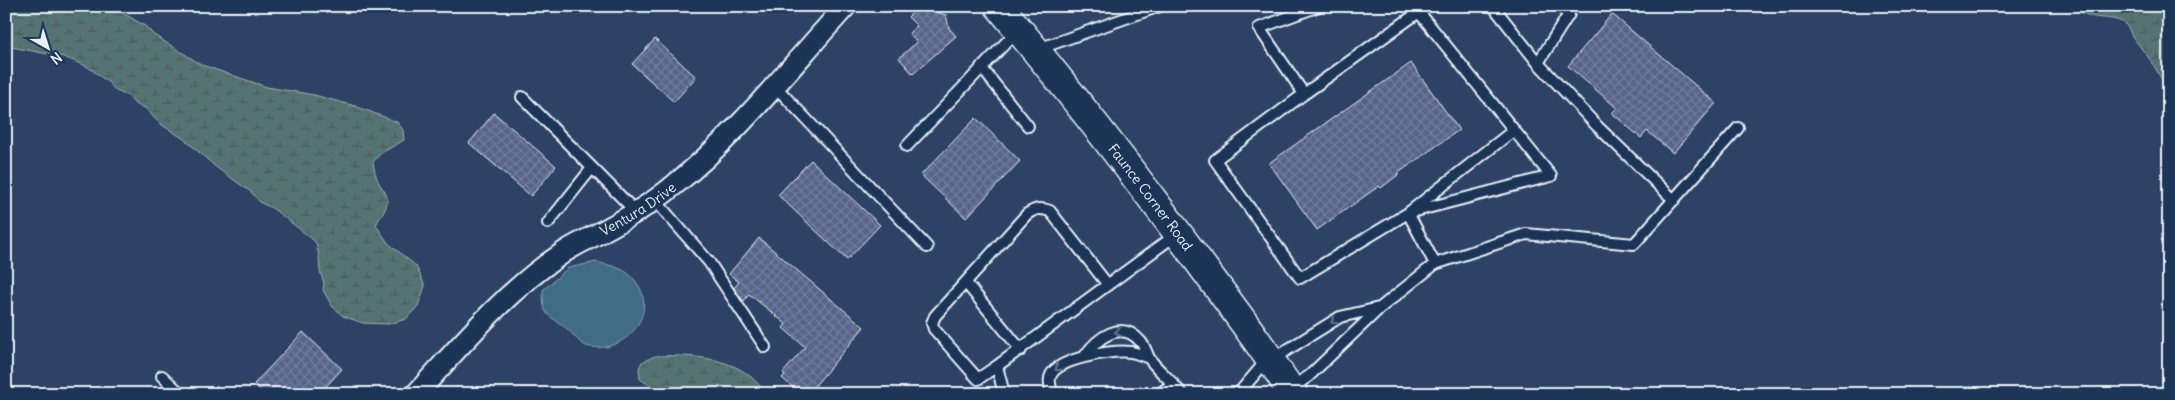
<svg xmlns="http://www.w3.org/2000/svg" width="2175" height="400" viewBox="0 0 2175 400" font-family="Delius,sans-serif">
<defs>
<pattern id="wetland-marsh" width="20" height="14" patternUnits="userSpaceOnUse" patternTransform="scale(1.25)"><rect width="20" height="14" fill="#557372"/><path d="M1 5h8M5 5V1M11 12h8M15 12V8" fill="none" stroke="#4d5b5c"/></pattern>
<pattern id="building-cross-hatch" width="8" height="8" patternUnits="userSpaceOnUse" patternTransform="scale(1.25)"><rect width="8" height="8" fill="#59648a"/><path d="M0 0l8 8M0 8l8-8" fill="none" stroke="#717b9b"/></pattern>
</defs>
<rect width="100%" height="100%" fill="#2e4266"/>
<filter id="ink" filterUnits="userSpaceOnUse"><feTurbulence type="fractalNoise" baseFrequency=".02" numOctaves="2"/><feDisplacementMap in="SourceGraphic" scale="10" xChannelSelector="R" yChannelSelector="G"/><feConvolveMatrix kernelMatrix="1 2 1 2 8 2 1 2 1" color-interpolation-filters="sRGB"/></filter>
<g filter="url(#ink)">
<!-- wetland -->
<path fill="url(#wetland-marsh)" stroke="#9eb2b5" d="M6,6H111L145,26L154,35L202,65L267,87L314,95L355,106L397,122L403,130L404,140L380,154L373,162C374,169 376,179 380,185C386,193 389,197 386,207C384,213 379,218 376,225L388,243L416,266L425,286L418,306L406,319L389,324L363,323L343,316L332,306L323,290L324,283L320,271L319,256L316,243L310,237L272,208L261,203L251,192L217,168L184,139L159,123L145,108L135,104L128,96L116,91L109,83L88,67L64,57L6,46Z
M2073,6H2169V93L2152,62L2131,35C2127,15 2105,20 2090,16C2084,14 2078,11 2073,6Z
M655,356C685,355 727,356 751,377C757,382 762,388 767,394H663L640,379L639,368L642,362Z"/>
<!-- water -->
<path fill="#416d85" stroke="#84a2b3" d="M596,262C608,265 622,267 631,276C664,308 627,357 586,346C579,343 572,333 566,328C546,312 543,318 543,290L568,268Z"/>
<!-- building -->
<path fill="url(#building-cross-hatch)" stroke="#e8f1f8" d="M920,6H929L933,11L946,15L949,28L956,36L913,74L899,58L917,42L909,33L917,26L908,17Z
M1612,14L1716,103L1673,153L1647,131L1641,138L1612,113L1617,108L1568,66Z
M655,39L696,77L674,102L632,64Z
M1411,63L1459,130L1397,174L1398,175L1381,188L1379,186L1317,230L1269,163Z
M494,113L556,166L531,196L469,143Z
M976,118L1020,161L966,218L921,175Z
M811,160L880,225L847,260L778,195Z
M759,238L864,327L808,394L798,386L795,389L782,378L785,375L783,373L805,347L783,328L786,324L749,294L744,301L742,299L734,288L739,282L729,274Z
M303,332L342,369L319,394H264L254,384Z"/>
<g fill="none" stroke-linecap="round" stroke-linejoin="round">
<!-- lane casing -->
<g stroke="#e8f1f8" stroke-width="14">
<path id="lane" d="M1319,6L1259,28L1304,94L1215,160L1300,278L1408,213L1514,130
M1414,6L1551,176L1408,213L1435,264
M1500,6L1496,10L1538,63L1598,127L1674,200
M1038,49L1160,6
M1538,63L1569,14L1559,6
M981,67L1028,126
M775,86L927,247
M1304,94L1419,12
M522,97L636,212
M907,146L1018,30
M655,200L709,262L765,347
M548,223L592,168
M966,283L1021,350
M1084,357C1097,338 1121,319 1140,341C1145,346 1146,352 1149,358C1155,367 1165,375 1173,384
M997,366L978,379L934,329L932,323L935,316L1027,214C1035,209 1040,207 1050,211L1108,285
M162,376L181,394
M1290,389L1309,376L1380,308L1435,264L1526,234L1634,244L1738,128
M1004,394L997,366L1177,234
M1052,394C1051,388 1048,380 1051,375C1059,358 1113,350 1131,352C1137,353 1144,356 1149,358
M1159,394L1173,384L1182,394
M1238,394L1261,367L1271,360L1340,317L1379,308"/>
</g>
<!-- street casing -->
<g stroke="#e8f1f8" stroke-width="24">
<g id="street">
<path id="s1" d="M416,394C461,345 505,292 560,255C573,245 589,239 603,231C627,218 652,204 673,186C738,134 790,67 846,6"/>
</g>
</g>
<!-- secondary casing -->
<g stroke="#e8f1f8" stroke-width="31">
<g id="secondary">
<path id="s2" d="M999,6C1071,92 1139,180 1205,270C1235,311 1266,351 1293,394"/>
</g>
</g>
<!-- lane -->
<use href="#lane" stroke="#1d3557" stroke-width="10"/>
<!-- street -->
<use href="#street" stroke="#1d3557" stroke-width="20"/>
<!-- secondary -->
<use href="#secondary" stroke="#1d3557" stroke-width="28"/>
</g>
<!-- one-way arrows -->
<defs><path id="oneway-chevron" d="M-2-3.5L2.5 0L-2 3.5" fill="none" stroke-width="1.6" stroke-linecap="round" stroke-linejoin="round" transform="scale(1.25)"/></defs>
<g stroke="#64778f">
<use href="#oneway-chevron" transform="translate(1334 321) rotate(150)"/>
<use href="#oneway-chevron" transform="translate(1118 332) rotate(176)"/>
<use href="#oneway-chevron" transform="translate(1058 368) rotate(140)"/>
</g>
</g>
<g text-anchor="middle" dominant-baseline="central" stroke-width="4" stroke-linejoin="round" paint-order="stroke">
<!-- street labels -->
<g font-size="14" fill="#e8f1f8" stroke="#1d3557">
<text stroke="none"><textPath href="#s2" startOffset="244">Faunce Corner Road</textPath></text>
<text stroke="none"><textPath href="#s1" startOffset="291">Ventura Drive</textPath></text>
</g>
</g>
<!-- margin -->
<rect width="2175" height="400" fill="none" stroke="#1d3557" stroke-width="25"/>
<rect x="12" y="12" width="2150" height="375" fill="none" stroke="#e8f1f8" stroke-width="2" filter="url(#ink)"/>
<!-- north arrow -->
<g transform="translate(48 48) rotate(141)" stroke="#1d3557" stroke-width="4" paint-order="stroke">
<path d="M0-4L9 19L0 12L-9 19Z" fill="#e8f1f8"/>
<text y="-8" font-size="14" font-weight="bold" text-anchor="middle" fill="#e8f1f8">N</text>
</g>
</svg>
